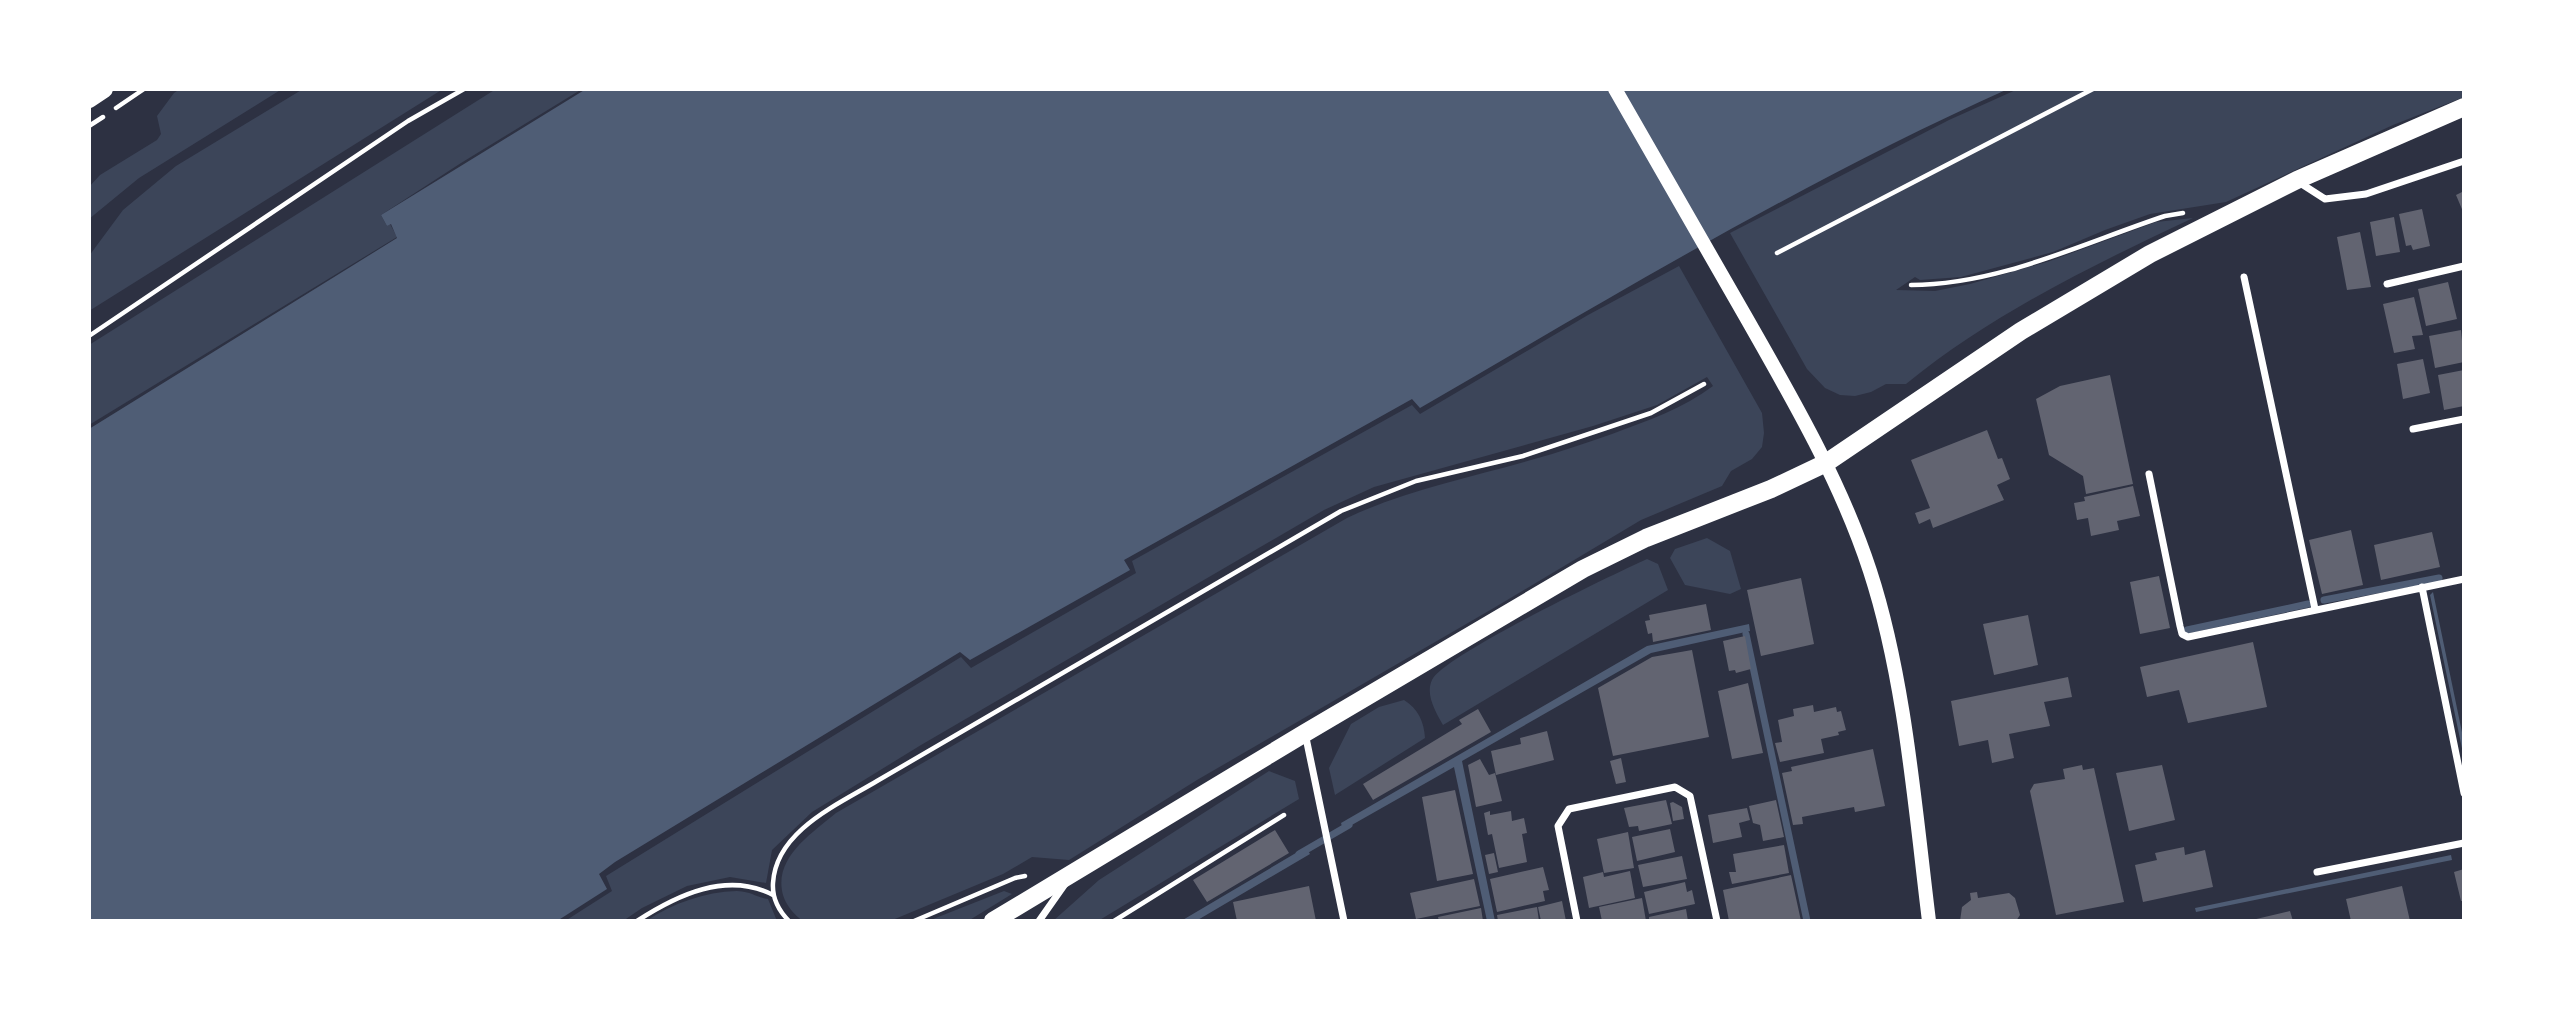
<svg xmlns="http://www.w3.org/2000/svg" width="2553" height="1010" viewBox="0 0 2553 1010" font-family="'Asap Condensed',sans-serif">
<rect width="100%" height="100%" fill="#2d3142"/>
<!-- green -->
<path fill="#3c4559" d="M180,89H282L139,178L89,219V187L100,175L157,140L161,134L157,116L174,93Z
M303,89H443L89,311V256L123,210L176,166Z
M496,89H582L461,163L381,215L387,226L390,224L397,237L89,425V345Z
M2018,89H2464V97L2393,125L2226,202L2150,214L2105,230L2053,252L1961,277L1920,280L1915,277L1896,290L1935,291L1970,284L2050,261L2156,222L2193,218C2093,265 1992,314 1906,384H1886L1871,392L1855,396L1840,395L1825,388L1807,369L1730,233L1949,120Z
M1679,266L1762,413L1764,433L1762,447L1752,459L1731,471L1722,486L1641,520L1492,609L1197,780L1069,860L1032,857L1003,874L890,921H803C794,915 786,905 783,895C773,858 811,834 836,813L1347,518C1406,490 1468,478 1531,460C1558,453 1585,443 1612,434C1647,421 1684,408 1713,386L1707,377L1657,405L1593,426L1374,487L1324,510L921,745L812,812L772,850L766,883L730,877L687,886L642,908L623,921H565L612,891L606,876L961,657L971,668L1136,573L1132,561L1412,405L1420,414L1588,315Z
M1707,538L1730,551L1741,589L1730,594L1685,585L1670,558L1675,549Z
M1647,559L1658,564L1668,590L1443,725C1436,712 1425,695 1432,680C1442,656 1614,574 1647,559Z
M1404,700C1418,709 1424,721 1425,738L1335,795L1329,768L1351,724L1379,707Z
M1269,771L1295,781L1299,799L1098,921H1053L1099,880Z
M737,891C753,892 755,897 768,899L777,921H646C674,903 704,892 737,891Z
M1004,891L1012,894L968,921H928Z"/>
<!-- water -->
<path fill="#4f5d75" d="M586,89H2008C1805,180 1613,296 1420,408L1412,399L1124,560L1130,570L970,660L960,652L615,862L599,874L607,889L557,921H89V429L397,238L391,224L387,226L381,215Z
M2433,592L2464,742V758L2430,595Z
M1749,624L1750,631L1651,653L1462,761L1495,921H1487L1454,767L1343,830L1341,823L1647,646Z
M1306,847L1310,854L1196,921H1181Z
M2451,855L2452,860L2196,912L2195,908Z"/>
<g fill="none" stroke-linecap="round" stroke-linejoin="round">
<!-- stream -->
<path stroke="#4f5d75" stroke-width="7" d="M2324,600L2439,578
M2187,630L2308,604
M1746,634L1807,921
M1299,854L1349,825"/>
</g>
<!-- building -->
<path fill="#626471" d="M2464,191V214L2456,195Z
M2422,209L2430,246L2413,250L2411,245L2406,246L2399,214Z
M2394,217L2400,252L2376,256L2370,222Z
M2360,232L2371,287L2347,290L2337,237Z
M2448,282L2457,319L2426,326L2418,289Z
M2414,297L2423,335L2412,336L2415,349L2394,353L2383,304Z
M2461,330L2464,362L2435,368L2429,336Z
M2423,359L2430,393L2403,399L2397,364Z
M2464,370V406L2444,410L2438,375Z
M2110,375L2133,484L2086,494L2083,476L2049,455L2036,399L2060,386Z
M1987,430L1998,459L2002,458L2010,479L1997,485L2004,500L1933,528L1930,519L1919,524L1915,513L1930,508L1911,460Z
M2133,486L2140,516L2117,521L2119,530L2091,536L2088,518L2077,520L2074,503L2085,501L2084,497Z
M2351,530L2363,585L2322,594L2309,540Z
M2432,532L2440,567L2381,580L2374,545Z
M2159,576L2170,628L2140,634L2130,582Z
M1801,578L1814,644L1761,656L1747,590Z
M1706,604L1711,630L1653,642L1652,633L1648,634L1645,621L1650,620L1649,615Z
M2028,615L2038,665L1994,675L1983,624Z
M1745,636L1751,669L1736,673L1735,670L1729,671L1723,641Z
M2253,642L2267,707L2188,723L2179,690L2147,697L2140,667Z
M1692,650L1709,737L1613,756L1598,688L1652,657Z
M2068,677L2072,697L2044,702L2050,726L2009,734L2014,758L1992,763L1988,740L1959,746L1951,701Z
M1748,683L1763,753L1732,759L1718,691Z
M1813,705L1814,712L1836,707L1837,712L1841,711L1846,730L1838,732L1839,735L1821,739L1824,753L1780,762L1775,743L1782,742L1778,720L1794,716L1793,709Z
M1478,709L1491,732L1373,800L1363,784L1462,724L1459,720Z
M1547,731L1554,760L1496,775L1491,751L1521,744L1520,738Z
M1873,749L1885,806L1855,812L1854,807L1802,817L1803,824L1793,825L1782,773L1792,771L1791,767Z
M1621,758L1626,782L1616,784L1610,761Z
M1480,759L1489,775L1495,773L1502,801L1476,807L1468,765Z
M2082,765L2083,770L2094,768L2124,902L2056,915L2030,791L2034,784L2065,779L2063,769Z
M2162,765L2175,820L2129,831L2116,773Z
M1455,790L1473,874L1437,881L1422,797Z
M1666,800L1672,824L1639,831L1638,826L1629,827L1624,808Z
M1776,800L1784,837L1763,841L1760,825L1753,823L1749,806Z
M1673,802L1682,807L1684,819L1673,821L1670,803Z
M1747,808L1750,820L1739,823L1742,837L1713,843L1708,815Z
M1490,811V815L1511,811L1512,821L1524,818L1527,833L1522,834L1527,862L1499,868L1492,834L1488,835L1484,813Z
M1670,829L1675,852L1637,861L1632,837Z
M1275,830L1289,853L1207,902L1193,880Z
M1628,832L1634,868L1604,873L1597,839Z
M1784,845L1789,873L1732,884L1729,872H1736L1733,854Z
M2184,847L2185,855L2205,850L2213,887L2143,902L2135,865L2157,860L2155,853Z
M1494,853L1498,872L1489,874L1485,855Z
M1682,856L1687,879L1643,887L1638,865Z
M1543,867L1549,890L1543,891L1545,901L1497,912L1490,879Z
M2464,869V901H2461L2454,872Z
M1630,871L1635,898L1589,908L1583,877L1603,872L1604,877Z
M1791,875L1801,921H1729L1723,890Z
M1474,879L1480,906L1416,919L1410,893Z
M1685,882L1687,892L1692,890L1695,904L1649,914L1644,892Z
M1309,886L1316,921H1237L1233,902Z
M2402,886L2410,921H2351L2346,899Z
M1977,892L1978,898L2009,893L2015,898L2020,915L2016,921H1960L1962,907L1971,900L1970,893Z
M1642,898L1646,921H1602L1599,907Z
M1562,901L1566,921H1541L1538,907Z
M1537,907L1539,921H1498L1497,915Z
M1481,908L1483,921H1439L1438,917Z
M1686,909L1688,921H1649V917Z
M2290,911L2293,921H2252V920Z"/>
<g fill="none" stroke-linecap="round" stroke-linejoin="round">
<!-- path -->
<path stroke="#fff" stroke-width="4.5" d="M116,108L144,89
M89,126L103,117
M1777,253L2093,89
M1911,285C1999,285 2083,243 2165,216L2183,213
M89,336L408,121L464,89
M637,921C677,895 727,871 773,895
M789,921C778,910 772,898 773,883C776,831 837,805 877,781L1341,511L1416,481L1523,456L1651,413L1704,384
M914,921L1015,878L1025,876
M1114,921L1284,815"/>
<!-- minor -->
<path stroke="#fff" stroke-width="7" d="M2297,181L2325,199L2366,194L2464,161
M2244,277L2315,609
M2387,284L2464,266
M2413,429L2464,419
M2149,474L2180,626L2182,634L2188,637L2464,579
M2422,587L2464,793
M1305,733L1344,921
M2317,872L2464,843
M1039,921L1065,884
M1577,921L1558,826L1569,809L1675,787L1690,796L1717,921"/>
<!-- secondary -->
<path stroke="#fff" stroke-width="14" d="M1615,89C1659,166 1703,243 1747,319C1793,400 1841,482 1870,571C1905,678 1915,808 1929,921"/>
<!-- primary -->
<path stroke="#fff" stroke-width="18" d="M89,99L104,89
M993,921L1305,733L1583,569L1646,538L1771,489L1826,463L2021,331L2150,254L2297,180L2464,107"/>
</g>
<!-- border -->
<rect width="2553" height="1010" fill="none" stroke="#ffffff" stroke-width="182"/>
</svg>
